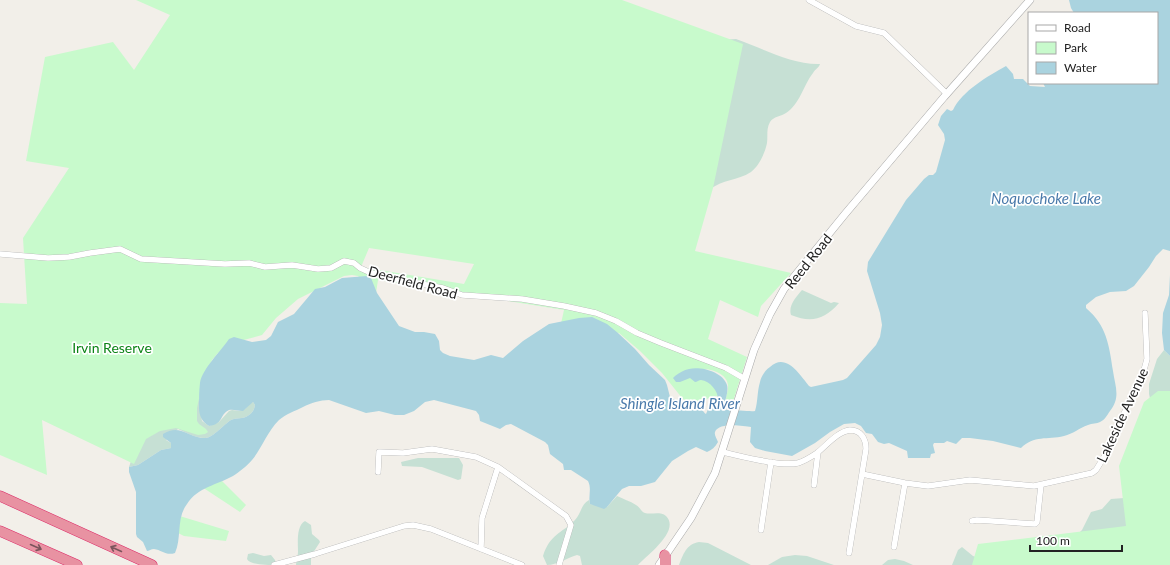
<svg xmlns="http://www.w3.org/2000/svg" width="1170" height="565" viewBox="0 0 1170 565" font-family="Lato,sans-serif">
<rect width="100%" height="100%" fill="#f2efe9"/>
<!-- wetland -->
<path fill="#c6e0d4" d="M736,39C762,48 792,65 820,64C819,68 815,69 813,73C803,86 800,104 786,113C780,117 774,116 770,122C766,129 768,136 767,143C765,153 759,166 751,172C737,181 723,179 709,190L720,40Z
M802,290L831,303L834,302L839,303C824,320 811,323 791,315C788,306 796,297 802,290Z
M1164,350L1170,356V517L1047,565L1082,530L1091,512L1102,509L1111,499L1124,498L1151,403L1149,394V384L1157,359Z
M197,384L202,421L209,426L219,422L229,411L232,410L239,411L245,409L250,403L253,402L255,405C254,410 253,412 249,415C243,420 236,417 231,420C224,424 213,438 205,438C196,438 186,433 178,429L166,440L171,443V448L161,450L138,465L129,467L132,458L125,423Z
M418,458H459L463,465L461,479L458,480L422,467L402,466L401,462Z
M617,496C623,499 630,501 636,505C640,507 641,512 645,513C651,515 660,511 666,516C681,531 646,556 638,565H582L580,556L577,555C567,558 557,565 547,565L543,556C550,534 561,534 575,520C581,514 581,504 589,500L590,504L607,507Z
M305,521L311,525L312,534L319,540L320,542L311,556V565H296C296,561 298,556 298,552C298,543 296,526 305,521Z
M699,542L708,543L751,565H679C683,555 686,544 699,542Z
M962,547L973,556L979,558L1034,565H952L958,550Z
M253,553L264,556L271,555L275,560L276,565C267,565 250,565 247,559L248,554Z
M795,555L807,556L834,565H768L782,557Z
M895,559L904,561L913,565H882L888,560Z"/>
<!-- park -->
<path fill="#c8facc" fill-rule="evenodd" d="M136,0H622L743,44L713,188L695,251L791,273L761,306L758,317L720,300L708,339L747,357L731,408C721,401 729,394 728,385C727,373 710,368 700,369L720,395L709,398L698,404L687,402L682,398L662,373L640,351L619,333L560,328L564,310L378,280L376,293L358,276L352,275L344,276L298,299L276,318L262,335L240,341L218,353L212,360L203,380L197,408V421L199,424L206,429L208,432L205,434L198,435L176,428L160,431L146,439L134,464L42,420L47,475L0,455V303L27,304L23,238L69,168L26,161L45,57L113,42L134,70L170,15ZM369,248L474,264L464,284L361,267Z
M1158,391H1170V565H972L978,544L1126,526L1119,466L1144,402Z
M221,480L246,505L240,512L202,487Z
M173,514L229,531L226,541L184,536L178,533Z"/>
<!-- water -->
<path fill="#aad3df" d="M1069,0H1170V251L1163,249L1156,256L1149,267L1134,286L1126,291L1110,292L1096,297L1086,305V308C1107,326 1109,345 1113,371C1115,386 1121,397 1110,411C1107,415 1105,420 1100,422C1097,424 1092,423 1088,425C1079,428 1073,434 1064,436C1047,440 1034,435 1021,448L993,441L970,438H962L956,444L947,441L944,443H934L933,445L935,453L931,454L930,458H908L907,451L889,443L884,444L878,442L872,434L866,433L861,426L855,423L844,424L830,432L815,443L792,456L765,451L755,448L750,442L751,427C743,426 719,422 715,432C714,435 717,439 718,442C715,447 712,450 707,452L696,447L688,451L672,461L655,482L641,486H629L622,489L607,507L604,509L590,504C588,496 592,489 588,481L571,470H564L563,464L550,454L548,445L545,442L511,424L506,425L500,429L480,421L479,415L476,411L434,400L425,402L414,411L404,415H395L379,411L366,413L329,400C320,400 311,403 303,407C295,411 286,414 279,420C267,432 262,448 252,460C247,466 239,472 233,476C217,485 198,487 187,504C176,518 182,538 175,553C166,556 162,550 154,549C151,549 149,551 147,551L143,542L137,537L136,534V492L129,472V467L138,465L161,450L171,448V443L163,437V434C180,423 188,438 205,438C213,438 224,424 231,420C236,417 243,420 249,415C253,412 254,410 255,405L253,402L243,411C238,411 233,409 229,410C219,415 224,424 209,426C202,422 199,415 199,408C199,400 199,391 200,383C202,369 221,351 229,339L234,337L252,342L266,340L271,336L278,322L294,314L315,289L325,287L342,278L367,276L371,278L377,293L399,326L415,332H424L435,334L439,341L440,350L443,353L450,356L474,360L491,355L503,358L523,341L549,324L579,318L592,317L607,324L618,333L635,349L649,365L665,380L667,385L670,397L679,402L686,408C690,408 696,405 699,407C702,408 703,412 706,414L711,402L718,399C718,391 710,381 701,380C699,380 697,382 695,382L690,378L680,382H676L673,378L675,376C679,373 684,370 689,369C701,366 723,372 727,385C729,392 724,403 723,410C731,409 750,412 755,411C758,401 757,392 760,382C761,377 765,370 770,367C786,352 800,375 809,386L811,387L843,380L847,378L876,345L880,337L882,325L880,313L867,271L868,262L906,200L924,179L929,175H933L936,172L945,140L944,134L938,125L941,116L947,109L951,111L953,110C962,91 988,76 1006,66L1013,74L1014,79H1023L1030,86L1045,87L1043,83H1157V13H1074L1071,8Z
M1170,275V356L1164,350L1162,333L1163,313L1169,295Z"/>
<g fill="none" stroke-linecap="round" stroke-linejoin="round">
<!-- minor casing -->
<g stroke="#a9a9a9" stroke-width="6">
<path id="minor" d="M809,0L856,26L884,33L947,94
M0,254L48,258L69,257L90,253L120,249L141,259L225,264L249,263L265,267L292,265L318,269L331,268L344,261L354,263L360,268L371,273L405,281L443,288L462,295L522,299L564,306L596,313L616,321L637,333L661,343L726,368L745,379
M722,452C741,456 780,467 798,463C805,461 811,457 817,453C827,445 837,432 850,430C861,430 866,439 866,449L849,553
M378,472L379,452L403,453L432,449L476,457L498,467L566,516L571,525L559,565
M862,474L905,483L928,486L970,480L1034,486L1092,473L1096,470L1104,457L1144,370L1147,359L1145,313
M814,485L818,452
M972,521L977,520L1035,524L1037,522L1041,485
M761,530L771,462
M894,547L905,483
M481,549L482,518L498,467
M274,565L315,554L404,526L413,525L431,529L522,565"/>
</g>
<!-- tertiary casing -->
<g stroke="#a9a9a9" stroke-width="8">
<path id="tertiary" d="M659,565L691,518L715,473L754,350L770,314L784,289L845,214L944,97L1030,0"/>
</g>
<!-- motorway casing -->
<g stroke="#dc2a67" stroke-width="11">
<path id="motorway" d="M0,496L152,565
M0,531L77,565
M665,565V555"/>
</g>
<!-- minor -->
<use href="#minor" stroke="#fff" stroke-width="5.5"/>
<!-- tertiary -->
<use href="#tertiary" stroke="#fff" stroke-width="7"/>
<!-- motorway -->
<use href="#motorway" stroke="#e892a2" stroke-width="10"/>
</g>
<!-- one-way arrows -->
<defs><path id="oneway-shaft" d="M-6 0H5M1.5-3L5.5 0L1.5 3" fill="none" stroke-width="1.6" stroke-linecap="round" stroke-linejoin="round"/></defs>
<g stroke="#7b545c">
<use href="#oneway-shaft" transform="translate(36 547) rotate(24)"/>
<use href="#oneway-shaft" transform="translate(116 549) rotate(-156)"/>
</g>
<g text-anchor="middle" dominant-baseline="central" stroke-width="3.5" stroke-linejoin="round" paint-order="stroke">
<!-- street labels -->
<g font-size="14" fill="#222" stroke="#fff">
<text transform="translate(808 261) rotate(-51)">Reed Road</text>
<text transform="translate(413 282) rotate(15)">Deerfield Road</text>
<text transform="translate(1122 415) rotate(-65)">Lakeside Avenue</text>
</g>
<!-- park labels -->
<g font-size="14" fill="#0c8416" stroke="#fff">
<text x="112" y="347">Irvin Reserve</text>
</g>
<!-- water labels -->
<g font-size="15" font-style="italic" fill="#4a7aab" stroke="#fff">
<text x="1046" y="198">Noquochoke Lake</text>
<text x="680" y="403">Shingle Island River</text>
</g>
</g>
<!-- legend -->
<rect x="1028" y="12" width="130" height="72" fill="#ffffff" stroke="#a7a7a7"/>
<rect x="1036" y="25" width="20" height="6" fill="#ffffff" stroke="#a7a7a7"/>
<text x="1064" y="32" font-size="12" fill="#222222">Road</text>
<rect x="1036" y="42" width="20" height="12" fill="#c8facc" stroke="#a7a7a7"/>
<text x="1064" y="52" font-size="12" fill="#222222">Park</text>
<rect x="1036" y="62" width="20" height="12" fill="#aad3df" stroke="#a7a7a7"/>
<text x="1064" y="72" font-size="12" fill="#222222">Water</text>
<!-- scale -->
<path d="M1030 545v6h92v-6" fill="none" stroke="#222222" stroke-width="2"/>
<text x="1036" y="545" font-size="12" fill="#222222" stroke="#ffffff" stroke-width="3" paint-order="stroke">100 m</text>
</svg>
